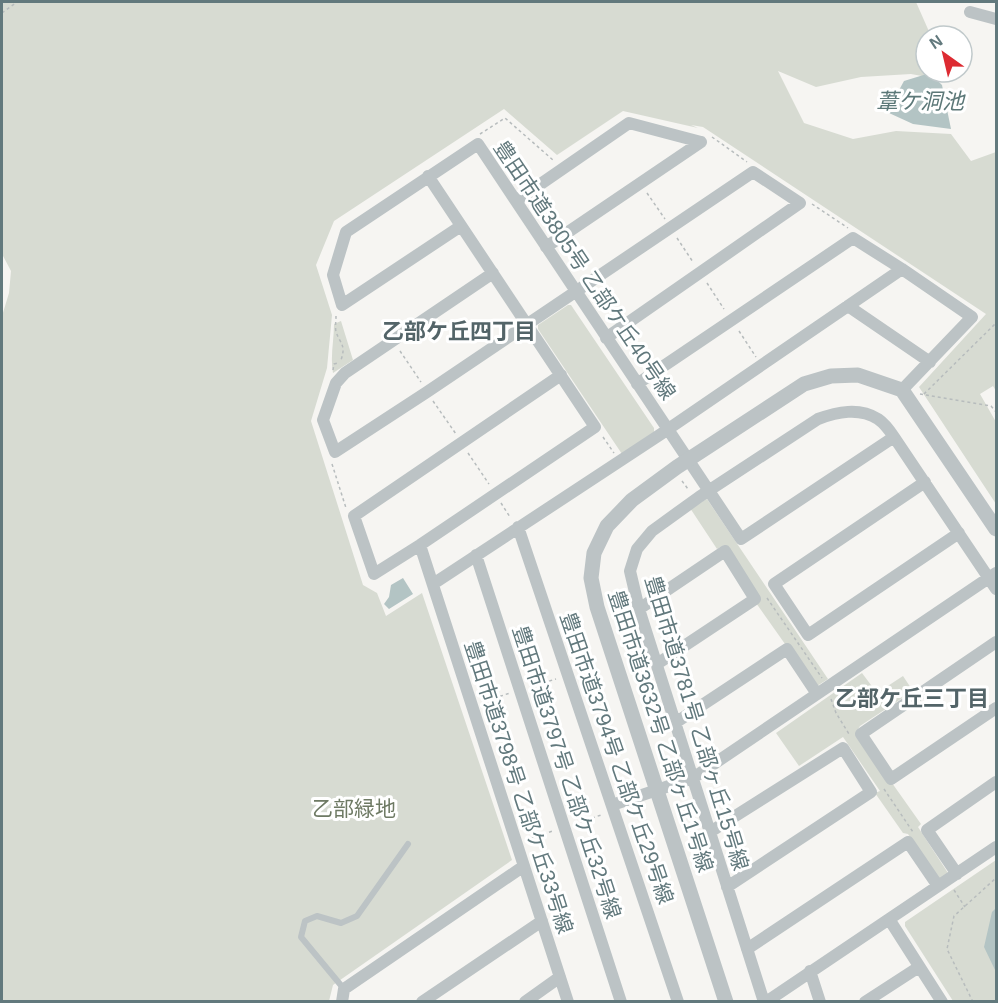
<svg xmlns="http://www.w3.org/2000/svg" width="998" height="1003" viewBox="0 0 998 1003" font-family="Arial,'Noto Sans JP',sans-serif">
<rect width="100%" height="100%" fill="#f6f5f2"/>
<!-- green -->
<path fill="#d7dbd2" d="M2,2H916L931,36H926V72H947L933,78L911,74L861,77L816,87L778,71L804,123L853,139L896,131L951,134L971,161L996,152V391L993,386L980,394L996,422V504L919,387L986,314L703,127L691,125L698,128L623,111L557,155L504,109L334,221L316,265L332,315L327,368L311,421L363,585L377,593L386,616L422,593L512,860L333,985L329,1001L2,1002V316L9,293L11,271L2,254Z
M568,305H571L654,428V432L622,454L538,329V325Z
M341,321L353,360L333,373C330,356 334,341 334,324Z
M707,499L828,679L817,686L785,644L756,603L724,545L717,549L690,508Z
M862,673L877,693L903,676L913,691L860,726L856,732L921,824L918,827L948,873L940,879L936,877L908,834L903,833L875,793L880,791L843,737L799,766L776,733Z
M996,860V1001H953L905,926V922Z"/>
<!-- water -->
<path fill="#b3c4c4" d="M930,73L942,85L951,129L913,124L889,113L892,103L904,81Z
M403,578L413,594L389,609L384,604L389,597L391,585Z
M996,908V972L984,947L992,912Z"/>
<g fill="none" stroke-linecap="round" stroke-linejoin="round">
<!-- path -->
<path stroke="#b7bcbd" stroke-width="1.5" stroke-dasharray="3 3" stroke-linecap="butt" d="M2,13L17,2
M480,134L505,118L553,160
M712,137L747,162
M647,193L665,219
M812,204L848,228
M677,238L693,262
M707,283L724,309
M336,316C336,321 335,327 336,332C341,345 346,345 341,360
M739,331L756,357
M400,351L421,382
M333,370L334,364L338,363
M920,394L991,406L996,412
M924,394L996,323
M433,401L456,434
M603,437L614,453
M468,453L489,484
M332,464L346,508
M682,481L688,489
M501,503L510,517
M767,598L822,678
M532,686L556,679
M831,699L836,713L849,734
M483,702L510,693
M884,789L913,832
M575,824L601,815
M526,839L553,831
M954,890L965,907
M973,1002L947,949L954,916L996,878"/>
<!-- service -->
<path stroke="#bcc3c5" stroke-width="6" d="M344,989L301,937L305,921L317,916L341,923L357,916L408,844"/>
<!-- minor -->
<path stroke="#bcc3c5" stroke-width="12" d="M970,12L996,19
M428,176C484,260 539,343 595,427L420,545L374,574L354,516L561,375
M516,201L629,123L701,142
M461,226L342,305L333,275L346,232L478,144L741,539L894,437
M546,247L701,142
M493,273L345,373L336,383L323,420L335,452L427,392L753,172L800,203L606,338
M848,306L930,362
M637,384L853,238L902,269L972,317L902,390
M925,482L774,584L808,635L959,533
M518,527L678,1002
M420,545L568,1002
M476,555L621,1002
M433,584L661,434L902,269
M639,609L725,551L755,599L657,664
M996,642L861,734L891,779L996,708
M675,723L787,649L817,694
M612,805L693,778L996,573
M710,832L843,748L871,792L727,887
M957,874L927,830L996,782
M889,919L942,1002
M747,949L908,842L938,886
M810,971L820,1002
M342,1002L344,989L524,866
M422,1002L542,921
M525,1002L560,977
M764,1002L639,609L630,571L637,549L652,531L699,497L818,419C837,412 859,407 878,419C884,423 890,431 894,437L996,589
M766,1002L996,847
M865,1002L919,967"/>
<!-- tertiary -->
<path stroke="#bcc3c5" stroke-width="15" d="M726,1002L597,607L591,578L594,553L607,526L632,500L677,467L804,384L831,376L858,375L902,390L996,529"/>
</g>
<g text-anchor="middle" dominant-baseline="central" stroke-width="6" stroke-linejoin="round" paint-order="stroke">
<!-- street labels -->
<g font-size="21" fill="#62797d" stroke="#fff">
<text transform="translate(585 270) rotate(56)">豊田市道3805号 乙部ケ丘40号線</text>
<text transform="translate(697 723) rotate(73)">豊田市道3781号 乙部ヶ丘15号線</text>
<text transform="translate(661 731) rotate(72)">豊田市道3632号 乙部ヶ丘1号線</text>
<text transform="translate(617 758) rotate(71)">豊田市道3794号 乙部ケ丘29号線</text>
<text transform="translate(567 772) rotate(72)">豊田市道3797号 乙部ケ丘32号線</text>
<text transform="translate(519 787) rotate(72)">豊田市道3798号 乙部ケ丘33号線</text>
</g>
<!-- park labels -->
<g font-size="21" fill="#6e7a64" stroke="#fff">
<text x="354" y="808">乙部緑地</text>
</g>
<!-- water labels -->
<g font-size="22" font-style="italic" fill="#5c7878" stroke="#fff">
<text x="920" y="101">葦ケ洞池</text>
</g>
<!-- neighbourhood labels -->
<g font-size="22" font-weight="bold" fill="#536468" stroke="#fff">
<text x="459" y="331">乙部ケ丘四丁目</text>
<text x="912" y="698">乙部ケ丘三丁目</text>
</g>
</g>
<!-- border -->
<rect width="998" height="1003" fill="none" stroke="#62797d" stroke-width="6"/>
<!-- north arrow -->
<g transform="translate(944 54) rotate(326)"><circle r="28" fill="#ffffff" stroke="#c0c9cb" stroke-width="1.5"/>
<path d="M0-4.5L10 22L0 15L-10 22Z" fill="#dd2b32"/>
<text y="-9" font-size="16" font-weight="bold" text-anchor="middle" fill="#62797d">N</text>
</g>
</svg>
